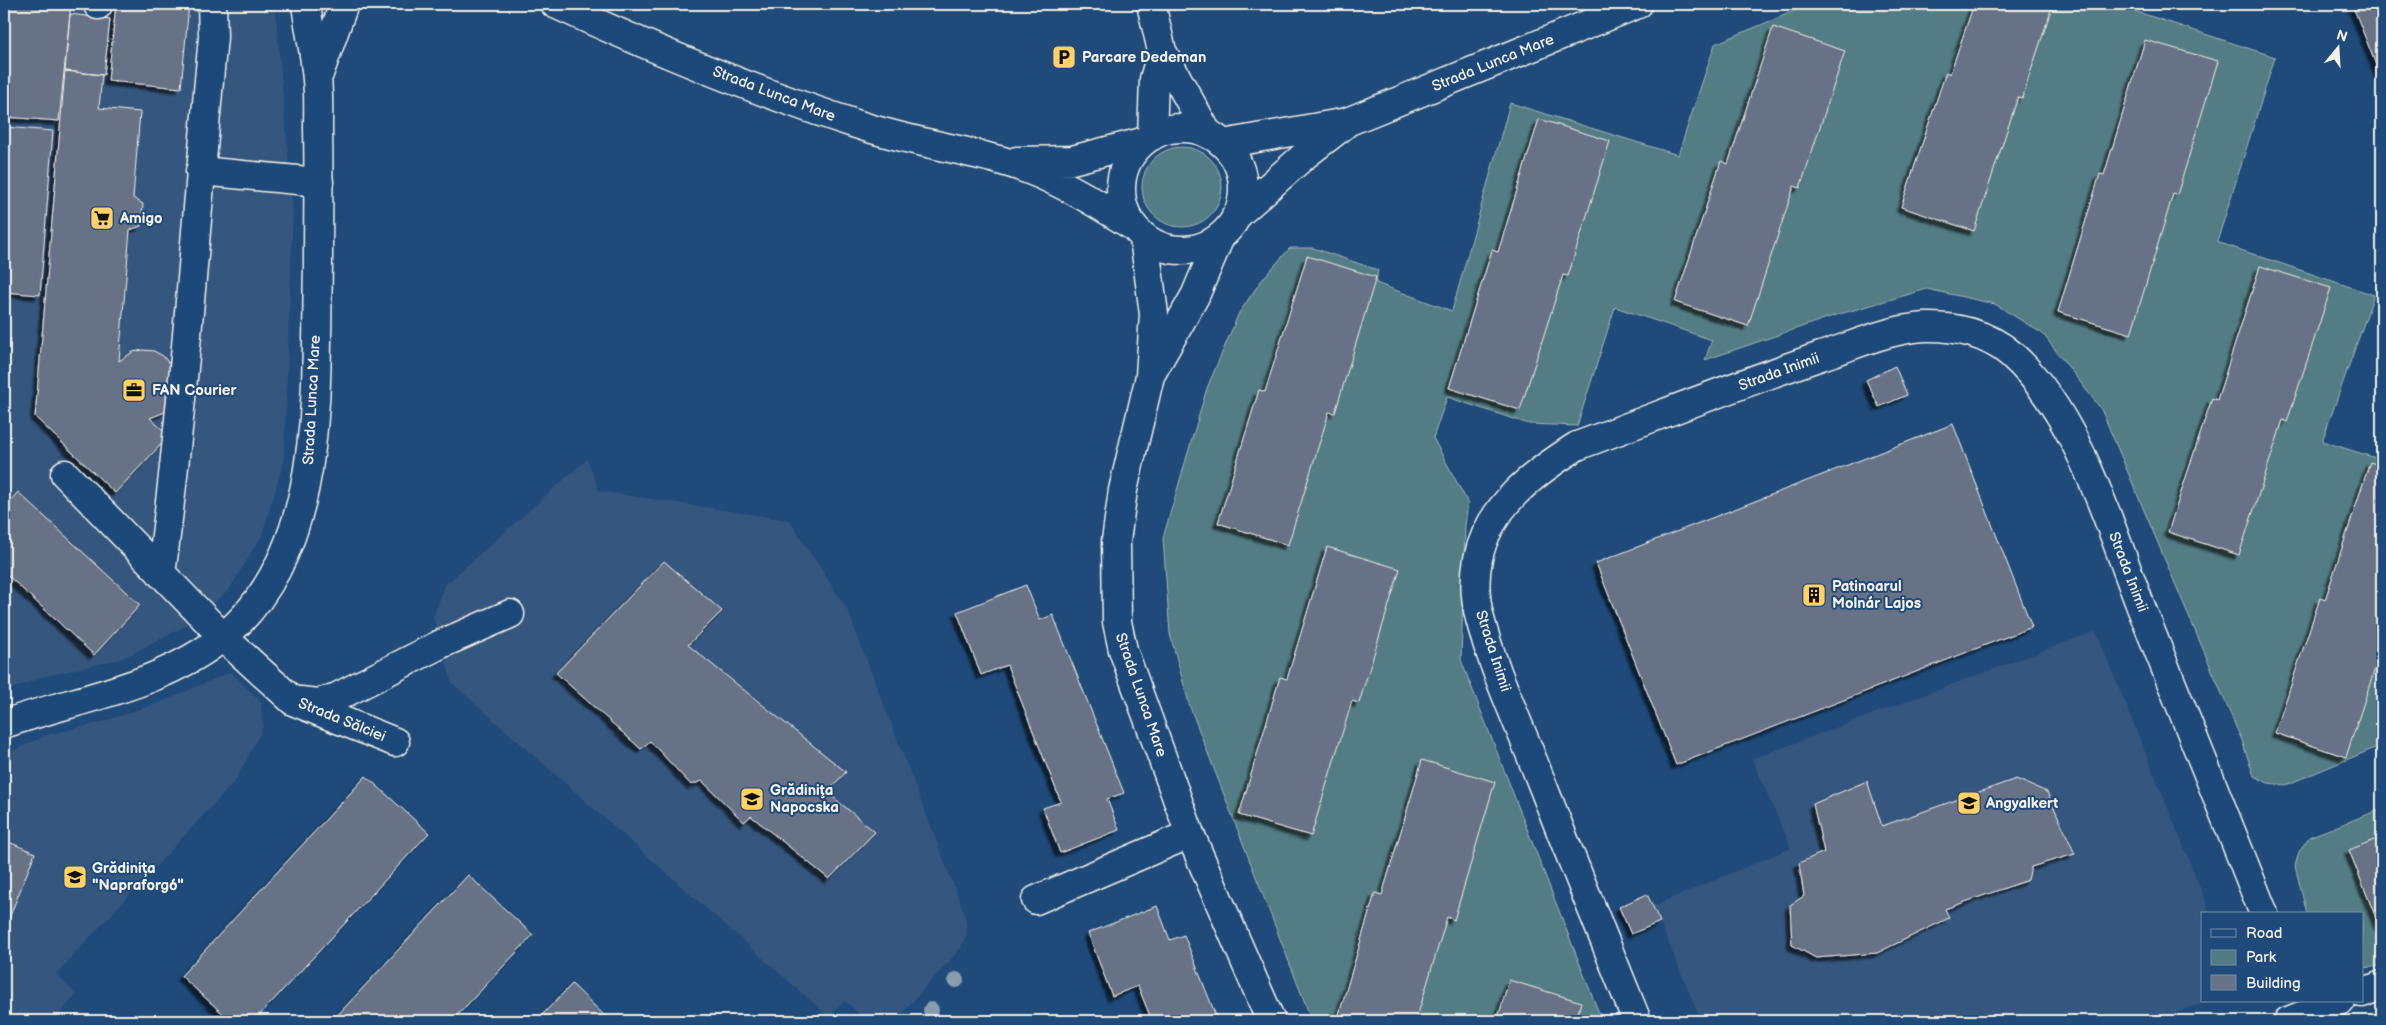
<svg xmlns="http://www.w3.org/2000/svg" width="2386" height="1025" viewBox="0 0 2386 1025" font-family="'Balsamiq Sans',sans-serif">
<defs>
<filter id="shadow"><feDropShadow dx="-4.5" dy="4.5" stdDeviation="1" flood-color="#0009"/></filter>
</defs>
<rect width="100%" height="100%" fill="#1f4a7a"/>
<filter id="ink" filterUnits="userSpaceOnUse"><feTurbulence type="fractalNoise" baseFrequency=".02" numOctaves="2"/><feDisplacementMap in="SourceGraphic" scale="10" xChannelSelector="R" yChannelSelector="G"/><feConvolveMatrix kernelMatrix="1 2 1 2 8 2 1 2 1" color-interpolation-filters="sRGB"/></filter>
<g filter="url(#ink)">
<!-- built -->
<path fill="#35567e" d="M4,4H275L293,210L284,461L262,535L229,590L190,624L121,659L42,677L4,692Z
M587,459L599,491L789,520L847,609L965,915L967,934L961,948L895,1021H867L845,1001L829,1017L452,683L433,617L445,585Z
M2096,631L2211,914H2202V1001H2208L2155,1021H1701L1653,906L1791,848L1752,759Z
M231,672L261,702L263,728L236,780L56,974L77,995L52,1021H4V755L47,735L102,722L161,702Z"/>
<!-- green -->
<path fill="#527c84" stroke="#a3b6b6" d="M1811,4H2113L2275,57L2217,242L2374,295L2322,441L2382,460V745L2286,785L2268,783L2254,776L2242,741L2101,409L2043,334L1995,304L1927,289L1833,316L1705,360L1712,340L1615,307L1577,426L1529,424L1447,397L1433,438L1468,503L1465,525L1461,660L1602,1021H1312L1190,707L1170,634L1163,538L1207,388L1239,313L1261,281L1290,248H1313L1378,270L1376,283L1452,311L1510,103L1678,155L1715,44Z
M1142 187a40 40 0 1 1 80 0a40 40 0 1 1-80 0Z
M2382,809V966L2362,968V914H2307L2295,866L2299,852L2309,837Z"/>
<!-- building -->
<path fill="#677287" stroke="#f4f1e8" filter="url(#shadow)" d="M4,4H71L59,121L4,117Z
M116,4H189L181,88L108,81Z
M1974,4H2053L2022,98L2018,97L1974,231L1901,207L1946,72L1950,74Z
M2352,4H2382V80Z
M70,14L110,19L104,75L65,71Z
M1773,27L1845,51L1800,188L1794,186L1748,326L1675,302L1721,161L1728,164Z
M2145,40L2218,61L2177,195L2173,194L2131,334L2058,312L2100,174L2104,175Z
M65,71L102,75L99,108L140,112L133,198L143,204L141,226L130,230L119,361L133,352L143,350L154,351L163,356L176,372L172,405L165,412L150,418L169,436L115,493L35,417Z
M1539,119L1610,141L1568,276L1563,275L1520,410L1449,388L1492,250L1498,252Z
M4,127L53,131L40,295L4,292Z
M1307,256L1376,277L1335,413L1329,412L1288,545L1218,523L1259,390L1265,392Z
M2260,266L2331,288L2287,422L2283,420L2239,555L2168,532L2212,398L2217,400Z
M4,336L11,339L4,356Z
M1895,366L1907,395L1879,407L1866,380Z
M1953,424L2032,627L1676,765L1596,563Z
M2370,462L2382,466V647L2346,757L2275,733L2320,598L2325,600Z
M18,492L140,605L94,655L4,572V508Z
M1327,547L1400,569L1359,703L1352,701L1311,836L1239,815L1280,677L1287,679Z
M664,561L722,611L688,645L846,772L827,792L875,832L829,879L751,816L744,822L702,781L691,785L650,741L641,749L556,673Z
M1026,585L1040,620L1053,615L1124,793L1107,799L1119,830L1060,853L1043,808L1061,802L1007,665L981,675L957,612Z
M1422,760L1495,782L1454,920L1447,917L1416,1021H1337L1375,893L1382,895Z
M366,776L429,833L254,1021H231L181,976Z
M2016,779L2047,792L2075,854L2031,867L2028,880L1945,909L1949,918L1877,953L1816,958L1792,945L1790,905L1804,896L1799,863L1824,852L1813,804L1867,781L1882,826Z
M2382,837V927L2380,928L2349,850Z
M4,840L35,853L4,931Z
M468,875L533,935L452,1021H332Z
M1647,894L1660,922L1631,934L1619,907Z
M1157,906L1170,940L1184,935L1218,1021H1152L1138,986L1112,996L1088,933Z
M1509,980L1581,1002L1576,1021H1497Z
M572,984L610,1021H536Z"/>
<g fill="none" stroke-linecap="round" stroke-linejoin="round">
<!-- minor casing -->
<g stroke="#f4f1e8" stroke-width="31">
<path id="minor" d="M1151,4L1162,51L1208,134
M98,5V4
M1152,136L1154,79L1162,51
M200,171L319,182
M1144,238L1154,314L1150,376L1123,490L1116,541L1117,622L1123,650L1190,834L1271,1021
M1152,372L1195,296L1220,237
M65,474L223,637L293,701L395,742
M161,574C185,396 196,216 213,37L212,4
M300,701L318,703L337,697L441,644L510,614
M1036,900L1190,834
M2362,993L2382,985
M1637,1021C1602,935 1567,848 1533,761C1515,715 1493,668 1480,619C1475,600 1474,579 1478,559C1488,507 1534,473 1577,446C1658,416 1739,384 1821,356C1855,345 1889,329 1925,327C1955,326 1988,334 2011,354C2079,414 2110,529 2143,612C2183,712 2224,813 2264,914
M2288,1021L2340,1001"/>
</g>
<!-- major casing -->
<g stroke="#f4f1e8" stroke-width="31">
<path id="major" d="M555,4C653,49 754,91 856,124C903,140 952,147 999,160C1048,173 1092,200 1134,227
M319,74L344,4
M1121 189a61 61 0 1 1 122 0a61 61 0 1 1-122 0Z
M1223,144L1347,122L1638,4
M1017,161L1072,160L1142,142
M1236,216L1305,155L1344,125
M4,724C78,698 162,687 224,636C328,550 315,386 318,264C318,219 319,174 318,129C318,113 319,96 317,80C315,54 309,29 306,4"/>
</g>
<!-- minor -->
<use href="#minor" stroke="#1f4a7a" stroke-width="28"/>
<!-- major -->
<use href="#major" stroke="#1f4a7a" stroke-width="28"/>
</g>
<!-- trees -->
<g fill="#879cae">
<circle cx="956" cy="980" r="8"/>
<circle cx="931" cy="1010" r="8"/>
</g>
</g>
<!-- icons -->
<defs>
<g id="parking-square" transform="scale(1.25)"><rect x="-9" y="-9" width="18" height="18" rx="4" fill="#ffd166" stroke="#1f4a7a"/><path d="M-3.5-5.5H1a3.5 3.5 0 0 1 0 7H-1V5.5H-3.5ZM-1-3.4V-.6H.8a1.4 1.4 0 0 0 0-2.8Z" fill="#111"/></g>
<g id="supermarket-square" transform="scale(1.25)"><rect x="-9" y="-9" width="18" height="18" rx="4" fill="#ffd166" stroke="#1f4a7a"/><path d="M-6-5.5h2.5l.6 2H6L4.5 2H-2.5L-4.4-4H-6ZM-1.5 3.2a1.3 1.3 0 1 0 .1 0ZM3 3.2a1.3 1.3 0 1 0 .1 0Z" fill="#111"/></g>
<g id="office-square" transform="scale(1.25)"><rect x="-9" y="-9" width="18" height="18" rx="4" fill="#ffd166" stroke="#1f4a7a"/><path d="M-6-3h4V-5.5h4V-3h4V5H-6ZM-1-4.5V-3h2v-1.5ZM-6 0V1H6V0Z" fill="#111"/></g>
<g id="building-square" transform="scale(1.25)"><rect x="-9" y="-9" width="18" height="18" rx="4" fill="#ffd166" stroke="#1f4a7a"/><path d="M-4-6H4V6H1V3H-1V6H-4ZM-2.5-4.3h1.7v1.8h-1.7ZM.8-4.3h1.7v1.8H.8ZM-2.5-1h1.7V.8h-1.7ZM.8-1h1.7V.8H.8Z" fill="#111"/></g>
<g id="school-square" transform="scale(1.25)"><rect x="-9" y="-9" width="18" height="18" rx="4" fill="#ffd166" stroke="#1f4a7a"/><path d="M0-5L7-2L0 1L-7-2ZM-4 1L0 2.5L4 1V4Q0 6-4 4Z" fill="#111"/></g>
</defs>
<g fill-rule="evenodd">
<use href="#parking-square" x="1064" y="57"/>
<use href="#supermarket-square" x="102" y="218"/>
<use href="#office-square" x="134" y="390"/>
<use href="#building-square" x="1814" y="595"/>
<use href="#school-square" x="752" y="799"/>
<use href="#school-square" x="1969" y="803"/>
<use href="#school-square" x="75" y="877"/>
</g>
<g text-anchor="middle" dominant-baseline="central" stroke-width="4" stroke-linejoin="round" paint-order="stroke">
<!-- poi labels -->
<g font-size="15" font-weight="bold" fill="#f4f1e8" stroke="#1f4a7a" text-anchor="start">
<text x="1082" y="57">Parcare Dedeman</text>
<text x="120" y="218">Amigo</text>
<text x="152" y="390">FAN Courier</text>
<text x="1832" y="586">Patinoarul<tspan x="1832" dy="17">Molnár Lajos</tspan></text>
<text x="770" y="790">Grădiniţa<tspan x="770" dy="17">Napocska</tspan></text>
<text x="1986" y="803">Angyalkert</text>
<text x="92" y="868">Grădinița<tspan x="92" dy="17">"Napraforgó"</tspan></text>
</g>
<!-- street labels -->
<g font-size="15" fill="#f4f1e8" stroke="#1f4a7a">
<text transform="translate(1493 63) rotate(-22)">Strada Lunca Mare</text>
<text transform="translate(774 94) rotate(21)">Strada Lunca Mare</text>
<text transform="translate(1779 372) rotate(-20)">Strada Inimii</text>
<text transform="translate(312 400) rotate(-87)">Strada Lunca Mare</text>
<text transform="translate(2128 572) rotate(69)">Strada Inimii</text>
<text transform="translate(1493 651) rotate(72)">Strada Inimii</text>
<text transform="translate(1141 695) rotate(71)">Strada Lunca Mare</text>
<text transform="translate(342 720) rotate(22)">Strada Sălciei</text>
</g>
</g>
<!-- margin -->
<rect width="2386" height="1025" fill="none" stroke="#1f4a7a" stroke-width="20"/>
<rect x="10" y="10" width="2366" height="1005" fill="none" stroke="#f4f1e8" stroke-width="2" filter="url(#ink)"/>
<!-- legend -->
<rect x="2201" y="912" width="162" height="90" fill="#1f4a7a" stroke="#748da6"/>
<rect x="2211" y="929" width="25" height="8" fill="#1f4a7a" stroke="#748da6"/>
<text x="2246" y="938" font-size="15" fill="#f4f1e8">Road</text>
<rect x="2211" y="950" width="25" height="15" fill="#527c84" stroke="#748da6"/>
<text x="2246" y="962" font-size="15" fill="#f4f1e8">Park</text>
<rect x="2211" y="975" width="25" height="15" fill="#677287" stroke="#748da6"/>
<text x="2246" y="988" font-size="15" fill="#f4f1e8">Building</text>
<!-- north arrow -->
<g transform="translate(2338 48) rotate(18)" stroke="#1f4a7a" stroke-width="4" paint-order="stroke">
<path d="M0-4L9 19L0 12L-9 19Z" fill="#f4f1e8"/>
<text y="-8" font-size="14" font-weight="bold" text-anchor="middle" fill="#f4f1e8">N</text>
</g>
</svg>
